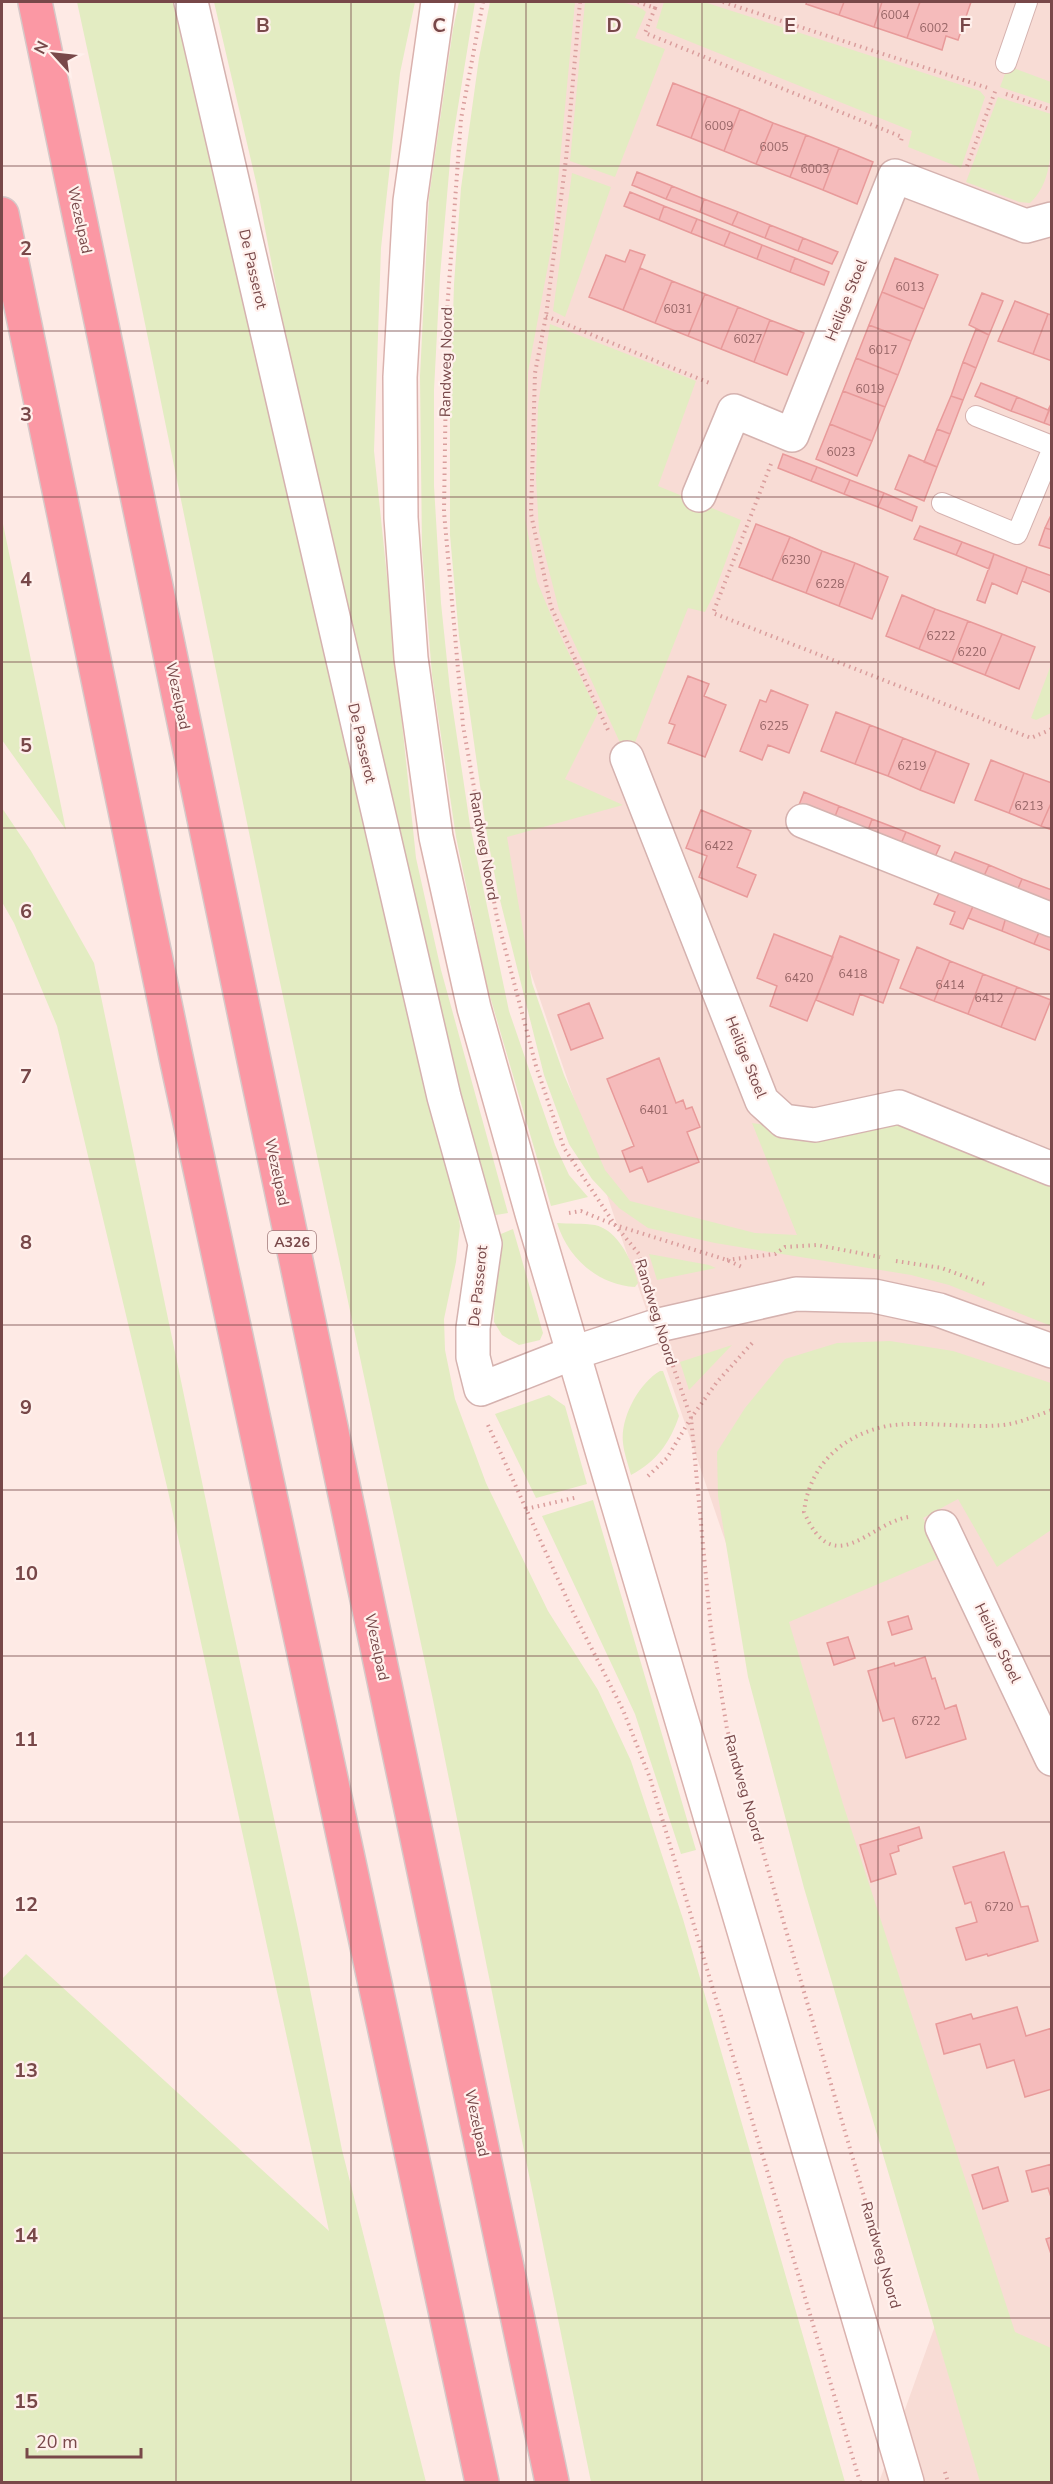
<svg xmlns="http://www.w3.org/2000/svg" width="1053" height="2484" viewBox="0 0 1053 2484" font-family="'Nunito Sans',sans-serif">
<rect width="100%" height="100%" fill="#feeae5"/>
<!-- residential -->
<path fill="#f8dcd5" d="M509,2H1051V2482H879L965,2242L505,897Z"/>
<!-- green -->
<path fill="#e3ecc2" d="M77,2H176L449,1152L460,1226L456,1262L444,1319L445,1350L455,1399L486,1483L548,1611L598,1690L631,1761L683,1919L845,2482H591L433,1700L271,940L115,177Z
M214,2H415L400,73L381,248L374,451L416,858L441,970L508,1213L490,1216L315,493L257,186Z
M459,2H475L451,150L440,276L434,390V486L441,603L450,690L470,825L509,1011L555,1145L569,1175L588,1197L551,1206L487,986L456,837L432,675L422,550L420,376L429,197L453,29Z
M490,2H575L552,244L528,372L525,518L537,581L554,623L598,713L565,779L623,805L507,837L532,983L564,1075L605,1170L630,1201L755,1233L797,1235L752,1123L817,1132L897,1120L1051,1181V1326L949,1285L911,1275L715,1243L648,1228L619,1208L592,1179L569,1144L544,1075L498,892L487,835L459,636L450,535V416L454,284L461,188L479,58Z
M585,2C604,1 633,0 646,12L635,38L665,49L615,177L570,161Z
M664,2H704L980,91L985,97L961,168L908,147L912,131L656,28Z
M1008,66L1051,82V104L1000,87Z
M998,97L1051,114C1052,145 1053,182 1030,203L1019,202L966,182Z
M572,173L611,187L565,317L553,311Z
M550,324L696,381L658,486L741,520L713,596L705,612L688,608L634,745L622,747L559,610L539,531L536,478L538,406Z
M2,519L66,830L2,740Z
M1051,665V713L1036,720L1031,718Z
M2,808L31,851L94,963L227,1602L298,1929L342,2150L426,2482H2V1979L26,1954L329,2231L168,1491L57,1026L14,923L2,902Z
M557,1223C569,1224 583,1223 595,1225C618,1230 633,1262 638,1283L635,1287C598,1285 568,1258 557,1223Z
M513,1229L543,1333L540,1340L519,1345L502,1335L494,1322L496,1236Z
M649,1254L709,1265L716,1268L657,1280Z
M890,1341L953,1351L1051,1383V1530L997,1567L958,1499L923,1518L944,1556L789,1622L843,1804L1015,2332L1051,2348V2482H980L804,1888L748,1677L718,1496L717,1452L745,1408L785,1359L837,1343Z
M732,1345L689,1390L680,1362Z
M660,1371H663L679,1416C670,1443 656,1462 631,1475C628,1464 624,1453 623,1443C620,1418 639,1383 660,1371Z
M549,1395L565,1406L587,1484L536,1498L495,1414Z
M593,1500L696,1850L681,1854L635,1714L542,1516Z"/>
<!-- building -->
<path fill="#f5bbbb" stroke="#e89a9a" stroke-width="1.5" d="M807,2H844L839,15L806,4Z
M844,2H882L874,27L839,15Z
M882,2H920L907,38L874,27Z
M920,2H971L958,40L946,36L942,50L907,38Z
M673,83L707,96L691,138L657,125Z
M707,96L740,109L724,151L691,138Z
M740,109L773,123L756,164L724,151Z
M773,123L806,135L790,177L756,164Z
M806,135L839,148L823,190L790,177Z
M839,148L873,162L857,204L823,190Z
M637,172L672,186L666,199L632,185Z
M672,186L704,199L700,212L666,199Z
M630,192L664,206L659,220L624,206Z
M704,199L738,212L732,225L700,212Z
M664,206L697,219L691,233L659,220Z
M738,212L770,225L765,238L732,225Z
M697,219L730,232L724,246L691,233Z
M770,225L803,238L798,251L765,238Z
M730,232L762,245L757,259L724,246Z
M803,238L838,252L832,264L798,251Z
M762,245L795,258L790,272L757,259Z
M630,250L645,255L623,310L589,297L606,255L625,262Z
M795,258L829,272L824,285L790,272Z
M895,258L938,275L924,309L882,292Z
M640,268L672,281L655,323L623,310Z
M672,281L705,294L688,336L655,323Z
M882,292L924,309L911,341L869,325Z
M982,293L1003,301L989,335L969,325Z
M705,294L738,307L721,349L688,336Z
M1015,301L1048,314L1033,354L998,341Z
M738,307L770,320L754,362L721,349Z
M1048,314L1052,315V361L1033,354Z
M770,320L804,333L787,375L754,362Z
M869,325L911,341L898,375L856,358Z
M976,329L989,335L976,368L963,362Z
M856,358L898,375L885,407L843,391Z
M963,362L976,368L963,400L951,396Z
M981,383L1017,397L1011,411L975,396Z
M843,391L885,407L872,441L830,424Z
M951,396L963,400L950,434L937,429Z
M1017,397L1048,410L1052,402L1044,423L1011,411Z
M1052,404V426L1044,423Z
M830,424L872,441L857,476L816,459Z
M937,429L950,434L937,467L924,462Z
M783,454L817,467L811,481L778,468Z
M909,455L937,467L924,501L895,489Z
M817,467L850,480L844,494L811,481Z
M850,480L884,493L878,507L844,494Z
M884,493L917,507L912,521L878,507Z
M1052,513V530L1045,528Z
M756,524L790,537L772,580L739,567Z
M920,526L962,542L956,555L914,539Z
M1045,528L1052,530V549L1039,545Z
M790,537L822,551L806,593L772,580Z
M962,542L994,554L989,569L956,555Z
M822,551L855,563L839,606L806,593Z
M994,554L1027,567L1017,594L992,583L985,603L977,600Z
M855,563L888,577L872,619L839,606Z
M1027,567L1052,576V593L1022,581Z
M902,595L935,609L919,649L886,636Z
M935,609L968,621L952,662L919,649Z
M968,621L1002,634L985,675L952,662Z
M1002,634L1035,647L1019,689L985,675Z
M688,676L709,684L704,696L726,705L705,757L668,743L675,725L669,723Z
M771,690L808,705L789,753L768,745L762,760L740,751L760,700L766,702Z
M836,712L870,725L855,764L821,751Z
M870,725L903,738L888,776L855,764Z
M903,738L936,751L920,790L888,776Z
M936,751L969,764L954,803L920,790Z
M991,760L1024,773L1009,813L975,800Z
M1024,773L1052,783V801L1041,826L1009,813Z
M804,792L839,806L834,819L799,805Z
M1052,801V830L1041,826Z
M839,806L872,819L867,833L834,819Z
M701,810L751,831L737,867L756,875L747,897L699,877L707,856L686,848Z
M872,819L906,832L900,846L867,833Z
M906,832L940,846L934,859L900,846Z
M955,852L989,865L983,878L949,865Z
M989,865L1022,879L1017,891L983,878Z
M1022,879L1052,890L1050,904L1017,891Z
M940,891L974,904L963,929L950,924L955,912L934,904Z
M974,904L1006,917L1002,931L968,918Z
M1006,917L1040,930L1034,944L1002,931Z
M1040,930L1052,935V951L1034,944Z
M774,934L833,957L807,1021L770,1006L777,986L757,978Z
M840,936L899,960L883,1003L860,994L853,1015L816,1000Z
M917,947L950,961L934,1001L900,988Z
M950,961L983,974L968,1014L934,1001Z
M983,974L1017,987L1001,1027L968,1014Z
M1017,987L1051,1000L1035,1040L1001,1027Z
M589,1003L603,1038L571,1050L558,1015Z
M659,1058L676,1103L683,1100L686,1109L692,1107L700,1127L687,1132L699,1162L648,1182L642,1167L630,1172L622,1151L634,1146L607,1079Z
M908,1616L912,1629L892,1635L888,1622Z
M848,1637L855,1658L834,1665L827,1643Z
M925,1657L932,1679L935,1678L945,1709L956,1705L966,1739L906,1758L894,1718L883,1721L868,1671L894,1663L895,1666Z
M919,1827L922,1838L898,1846L899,1851L890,1854L896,1874L871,1882L860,1845Z
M1004,1852L1021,1907L1028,1906L1038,1941L988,1956L987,1954L966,1960L956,1928L977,1922L971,1902L965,1904L953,1867Z
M1017,2007L1026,2036L1052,2028V2089L1025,2097L1014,2060L987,2068L980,2044L944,2054L936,2024L971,2014L973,2019Z
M1052,2164V2200L1048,2188L1032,2192L1026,2171Z
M998,2167L1008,2201L983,2209L972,2175Z
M1052,2237V2254H1051L1046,2239Z"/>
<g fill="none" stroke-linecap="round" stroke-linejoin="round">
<!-- lane casing -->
<g stroke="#d5b2af" stroke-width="22">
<path id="lane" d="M1006,63L1027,2
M976,416L1052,446
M942,503L1017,534L1052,450"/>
</g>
<!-- street casing -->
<g stroke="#d5b2af" stroke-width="36">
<path id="street" d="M191,2L444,1097L485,1244L473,1328V1357L481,1389L573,1353L659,1325L796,1294L874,1296L939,1310L1052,1351
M699,495L734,411L792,435L895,176L1026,226L1052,219
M627,758L762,1101L784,1121L815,1125L899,1107L1052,1169
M803,821L1052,920
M942,1527L1052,1759"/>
</g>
<!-- secondary casing -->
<g stroke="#dab2ae" stroke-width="36">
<path id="secondary" d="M438,2L410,201L400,377L401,518L411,658L436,837L474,1008L533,1217L907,2482"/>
</g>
<!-- highway casing -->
<g stroke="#d6c8c8" stroke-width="36">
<path id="highway" d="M35,2L254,1060L552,2482
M2,214L176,1057L482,2482"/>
</g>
<!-- path -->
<path stroke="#da9e9d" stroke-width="4" stroke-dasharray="1.5 4.5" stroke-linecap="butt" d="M483,2L461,119L447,311L444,512L463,725L497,918L536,1066L564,1148L615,1225L639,1254L649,1289
M580,2L566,159L546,316L535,373L531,514L551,607L608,730
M638,2L655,8L657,2
M723,2L988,88
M655,8L645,33L902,137L901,141
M1006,94L1052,110
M967,166L996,89
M546,316L712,384
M771,464L713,613L1031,738L1052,729
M569,1213L581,1211L615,1225L727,1260L744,1268
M727,1260L775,1254L785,1247L817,1245L880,1257
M896,1261L942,1268L984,1284
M671,1360L691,1418L711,1630L727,1729L887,2275
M488,1425L572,1610L623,1710L650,1778L860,2482
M648,1476L667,1458L691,1418L717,1382L754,1341
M526,1509L578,1497
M908,1517C868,1524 834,1581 804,1512C809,1466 842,1435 887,1426C925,1420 965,1429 1003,1425C1020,1423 1035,1416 1052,1410
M945,2472L948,2482"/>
<!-- lane -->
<use href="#lane" stroke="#fff" stroke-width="20"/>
<!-- street -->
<use href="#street" stroke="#fff" stroke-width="33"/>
<!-- secondary -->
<use href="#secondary" stroke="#fff" stroke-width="33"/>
<!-- highway -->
<use href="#highway" stroke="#fb98a4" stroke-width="33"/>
</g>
<!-- grid -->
<path fill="none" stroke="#784849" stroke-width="1.5" stroke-opacity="0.55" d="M176,2V2482M351,2V2482M526,2V2482M702,2V2482M878,2V2482M2,166H1052M2,331H1052M2,497H1052M2,662H1052M2,828H1052M2,994H1052M2,1159H1052M2,1325H1052M2,1490H1052M2,1656H1052M2,1822H1052M2,1987H1052M2,2153H1052M2,2318H1052"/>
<g text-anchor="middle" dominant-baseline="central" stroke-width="4.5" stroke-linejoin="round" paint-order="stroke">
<!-- number labels -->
<g font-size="12" fill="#976566">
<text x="895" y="15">6004</text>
<text x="934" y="28">6002</text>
<text x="719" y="126">6009</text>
<text x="774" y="147">6005</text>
<text x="815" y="169">6003</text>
<text x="910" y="287">6013</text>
<text x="678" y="309">6031</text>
<text x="748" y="339">6027</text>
<text x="883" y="350">6017</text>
<text x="870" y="389">6019</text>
<text x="841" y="452">6023</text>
<text x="796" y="560">6230</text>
<text x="830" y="584">6228</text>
<text x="941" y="636">6222</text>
<text x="972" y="652">6220</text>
<text x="774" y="726">6225</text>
<text x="912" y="766">6219</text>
<text x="1029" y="806">6213</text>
<text x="719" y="846">6422</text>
<text x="853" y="974">6418</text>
<text x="799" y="978">6420</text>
<text x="950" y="985">6414</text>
<text x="989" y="998">6412</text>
<text x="654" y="1110">6401</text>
<text x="926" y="1721">6722</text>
<text x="999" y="1907">6720</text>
</g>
<!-- shield labels -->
<rect fill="#fff0ec" stroke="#a07a7a" stroke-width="1.5" x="268" y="1231" width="48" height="22" rx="4.5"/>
<g font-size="14" font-weight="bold" fill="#784849">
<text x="292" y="1242">A326</text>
</g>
<!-- street labels -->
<g font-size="15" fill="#784849" stroke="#fff0ec">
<text transform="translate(80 220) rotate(78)">Wezelpad</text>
<text transform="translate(253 269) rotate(77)">De Passerot</text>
<text transform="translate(846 300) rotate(-68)">Heilige Stoel</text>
<text transform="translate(446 362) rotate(-89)">Randweg Noord</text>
<text transform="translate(178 696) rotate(78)">Wezelpad</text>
<text transform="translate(362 743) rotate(77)">De Passerot</text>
<text transform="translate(484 846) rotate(80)">Randweg Noord</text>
<text transform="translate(746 1057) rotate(68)">Heilige Stoel</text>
<text transform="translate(277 1172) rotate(78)">Wezelpad</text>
<text transform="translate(478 1286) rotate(-84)">De Passerot</text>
<text transform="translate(656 1312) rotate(73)">Randweg Noord</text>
<text transform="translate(998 1643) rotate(64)">Heilige Stoel</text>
<text transform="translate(377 1647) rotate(78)">Wezelpad</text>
<text transform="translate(744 1788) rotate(74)">Randweg Noord</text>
<text transform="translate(477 2123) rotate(78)">Wezelpad</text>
<text transform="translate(881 2255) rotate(74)">Randweg Noord</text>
</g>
</g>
<g font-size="20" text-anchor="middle" font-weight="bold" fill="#784849" stroke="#fff0ec" stroke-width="4.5" stroke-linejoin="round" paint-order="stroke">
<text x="263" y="32">B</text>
<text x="439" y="32">C</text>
<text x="614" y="32">D</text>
<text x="790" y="32">E</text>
<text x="965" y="32">F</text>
<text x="26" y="255">2</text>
<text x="26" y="421">3</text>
<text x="26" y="586">4</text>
<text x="26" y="752">5</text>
<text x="26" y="918">6</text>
<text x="26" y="1083">7</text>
<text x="26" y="1249">8</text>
<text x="26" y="1414">9</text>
<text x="26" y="1580">10</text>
<text x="26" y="1746">11</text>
<text x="26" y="1911">12</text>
<text x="26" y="2077">13</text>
<text x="26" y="2242">14</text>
<text x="26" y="2408">15</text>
</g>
<!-- border -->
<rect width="1053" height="2484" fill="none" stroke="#784849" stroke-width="6"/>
<!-- north arrow -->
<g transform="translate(54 54) rotate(297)" stroke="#fff0ec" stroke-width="4.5" paint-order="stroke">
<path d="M0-4.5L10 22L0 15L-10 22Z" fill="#784849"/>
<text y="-9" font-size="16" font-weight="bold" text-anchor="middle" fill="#784849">N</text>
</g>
<!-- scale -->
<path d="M27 2448v9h114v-9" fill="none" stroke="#784849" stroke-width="3"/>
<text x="36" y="2448" font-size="18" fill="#784849" stroke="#fff0ec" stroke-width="4.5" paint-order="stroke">20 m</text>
</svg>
